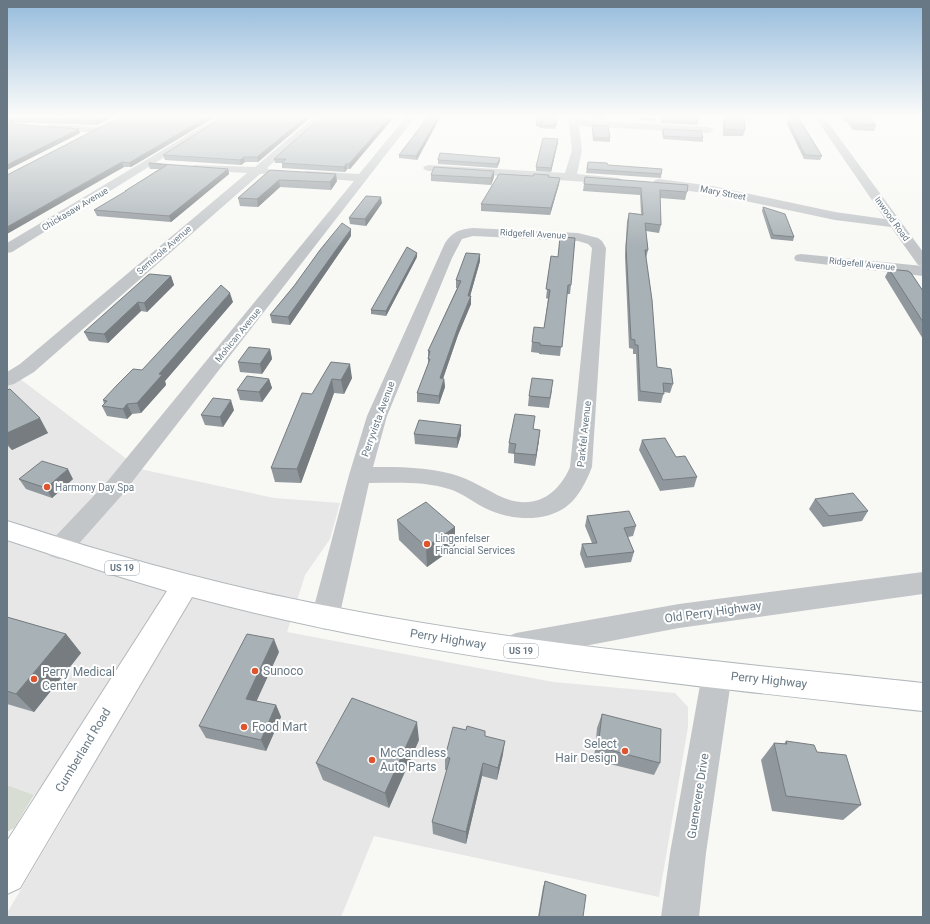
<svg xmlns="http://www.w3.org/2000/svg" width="930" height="924" viewBox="0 0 930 924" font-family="Roboto,sans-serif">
<rect width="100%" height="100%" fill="#f8f8f5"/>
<!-- built -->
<path fill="#e6e7e6" d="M20,379L140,469L274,498L340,503L330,539L305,575L287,632L553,682L675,693L688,707V727L659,897L374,836L341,917H7V913L69,808L7,785V385Z"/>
<!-- green -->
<path fill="#d8ddd4" d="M7,785L34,795L14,828L7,832Z"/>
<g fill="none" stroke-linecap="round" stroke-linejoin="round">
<!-- major casing -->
<g stroke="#b3b8bc" stroke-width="2">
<path id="major" d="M7,521C43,532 78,544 114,554C186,575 259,593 333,607C528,645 726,662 923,683V711C678,684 431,661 192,597L20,888L7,894V841L167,591L114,575L7,540Z"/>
</g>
<!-- minor -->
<path fill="#c2c6c9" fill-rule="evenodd" d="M25,117H38L7,132V125Z
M218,117H229L12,252L7,253V243Z
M314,117H324L267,168L271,171L269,173L260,174L34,372L14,384L7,386V372L20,364L247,173L198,170L192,167L194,165L255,167Z
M406,117H415L122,495L68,556L59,559L50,556L46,549L50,542L106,483L354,181L307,177L303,176L301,174L303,172L307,171L359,174Z
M568,117H578V120L709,127L714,130L709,133L579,126L582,150L577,174L619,178L621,180L619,182L615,184L429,171L425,170L423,168L425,166L429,165L565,173L572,150Z
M815,117H824L923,252V266L918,265L891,227L835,220L712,194L659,187L655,186L653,183L655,180L659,179L712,186L835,212L885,219Z
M50,124L98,127L103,130L98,133L47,129L45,127L47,125Z
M473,228L578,233L598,238L602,241L606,248L592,467C588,477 583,488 576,497C556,523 517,522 489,510C475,504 463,493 449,489C424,481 395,483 369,483L339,618L335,626L325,630L315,626L311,618L349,475L367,416L445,243C452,232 460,229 473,228ZM473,236L578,241L588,244L592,248L570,467C558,495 535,510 504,498C486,490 471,479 452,474C426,467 400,467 373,467L387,416L452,258L462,239Z
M801,254L923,266V276L796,261L794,258L796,255Z
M923,572V594L679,628L516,659L506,655L502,646L506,637L516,633L679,604Z
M717,660L728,664L732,674L706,853L699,917H661L670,853L702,674L706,664Z"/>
<!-- major -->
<use href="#major" fill="#fff" fill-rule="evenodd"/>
</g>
<!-- wall -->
<path fill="#90989d" d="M7,117H112L97,125L14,122L12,124L80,133L7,170Z
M120,117H215L131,167H124L113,173Z
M223,117H311L258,162H245L241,165L165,160L163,155Z
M394,117L350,169H347L345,172L282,168V163H275L274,159Z
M557,117L555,129L540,128V127L536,126V123Z
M593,117H612L611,118H605V120L592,119Z
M641,117L655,118V121L641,120Z
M661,117H697L698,122L697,125L661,123Z
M724,117H744L745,130L743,136H723V121Z
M840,117H869L876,125L874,131L853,130L847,122L844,121Z
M438,121L417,160L399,158V155Z
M788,121L822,156L820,160L804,159L787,124Z
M592,125L610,138V142L593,141L592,128Z
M663,129L703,138V142L663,139L662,132Z
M558,142L551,172L536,171V167Z
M438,160L500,161L497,168L438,164Z
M588,162L608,165L662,169L661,178L586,173Z
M148,163L228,169L229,174L171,222L97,216L94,210L125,192V191L159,169H150Z
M270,170L337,181L331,190L280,187L258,207L240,206L238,198Z
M494,171V177L491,185L431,181V175Z
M549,177L560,178L559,184L550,215L481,211V204Z
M585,177L687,192L685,200L660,198L661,225L659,233L646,231L648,250L646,258L657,367L673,384L670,393L664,392L661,403L638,401L636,354H633V349L629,348L625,256L627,221L629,213L641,214L640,195L583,191Z
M382,203L366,226L350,224L349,218Z
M763,207L794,237L793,241L771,239L762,211Z
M351,236L290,325L272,323L270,315L294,286Z
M551,256L571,285L570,294H567L560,356L539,354V353L531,352L532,342L544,328L548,299L546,298Z
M417,257L386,316L371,314V310Z
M480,261L470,296H471V304L458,335L443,379H444L445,387L439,404L417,402V393L428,364V351L457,288H456V280Z
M889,269L923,291V339L885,277Z
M171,276L174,285L147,312L141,311L108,343L89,341L84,332Z
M233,302L165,381L166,385L141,413L132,414L127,419L107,416L102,406L104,404L103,400Z
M270,349L272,359L262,374L240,372L238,362Z
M331,362L352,378L344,394L334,393L301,483L275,482L271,468Z
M269,379L272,388L262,402L240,400L237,390Z
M7,390L48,433L12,450L7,445Z
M552,390L549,408L528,406L529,396Z
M234,410L223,427L205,425L201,415Z
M461,425V435L457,448L415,444L414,434Z
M533,429L539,440L535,466L514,463V454L508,453L509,443Z
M642,440L676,457L697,477L694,487L660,491L639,450Z
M19,479H73L52,498L26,489Z
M815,499L868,511L862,521L823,527L809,509Z
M587,516L636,526L633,536L628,537L634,552L631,562L585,568L580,554L582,544L592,543L585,526Z
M397,520L455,527V547L427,567L399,540Z
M7,617L66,634L81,653L34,712L7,704Z
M279,652L256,701L276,705L281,717L266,751L206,738L199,726Z
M602,714L660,763L654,775L594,760L597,728Z
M466,730L485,731V736L503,754L497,780L482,776L466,844L433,834L432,822L447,770H445V757Z
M419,740L389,808L323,780L316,763Z
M786,741L817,752L861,805L843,820L772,811L761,760L774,743L784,744Z
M545,881L583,917H538L543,887Z"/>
<!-- shaded-wall -->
<path fill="#767c7f" d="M12,117L14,122L10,125L9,121Z
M103,117H112L97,125L95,121Z
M207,117H215L131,167L129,163Z
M306,117H311L258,162L257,157Z
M390,117H394L350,169L349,164Z
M438,118V121L417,160L416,156Z
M79,129L80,133L7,170V165Z
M558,139V142L551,172V168Z
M244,157L245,162L241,165L240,160Z
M500,158V161L497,168V164Z
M122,162L124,167L7,234V227Z
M346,164L347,169L345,172L344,167Z
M228,169L229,174L171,222L169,216Z
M494,171V177L491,185V178Z
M336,174L337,181L331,190L330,182Z
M560,178L559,184L550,215L551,208Z
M279,180L280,187L258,207L257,199Z
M381,197L382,203L366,226L365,219Z
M351,229V236L290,325L288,317Z
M417,253V257L386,316V311Z
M480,254V261L469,300L471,296V304L458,335L440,387V378L468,296Z
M171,276L174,285L147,312L144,303Z
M230,293L233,302L165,381L166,385L141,413L137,403L159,374Z
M138,302L141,311L108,343L104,334Z
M270,349L272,359L262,374L260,364Z
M350,364L352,378L344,394L341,380Z
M269,379L272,388L262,402L259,392Z
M332,379L334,393L301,483L297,469Z
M444,379L445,387L439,404V396Z
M231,400L234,410L223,427L220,417Z
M127,404L132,414L127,419L123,409Z
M40,418L48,433L12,450L7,443V433Z
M461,425V435L457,448V438Z
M540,430L539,440L535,466L536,455Z
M68,469L73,479L52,498L46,488Z
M455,527V547L427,567L426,547Z
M66,634L81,653L34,712L16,694Z
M274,639L279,652L252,711L246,699Z
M276,705L281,717L266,751L261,740Z
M417,722L419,740L389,808L385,793Z
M505,741L503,754L497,780L498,768Z
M483,763L482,776L466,844V832Z"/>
<!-- building -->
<path fill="#a8b1b6" stroke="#767c7f" d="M7,117H103L95,121L12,117L9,121L11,124L79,129L7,165Z
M120,117H207L129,163L122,162L111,168L7,227V175Z
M223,117H306L257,157H244L240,160L163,155Z
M321,117H390L349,164H346L344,167L282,163L286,159H274Z
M428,117L438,118L416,156L399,155Z
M538,117H557L556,126L540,125L541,123H536Z
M662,117H697L698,122L662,120Z
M725,117H744L745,130L724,129Z
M795,117H798L822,156L805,155L788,121Z
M849,117H869L876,125L855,124Z
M592,125L608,126L610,138H594Z
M663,129L701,131L703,138L664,136Z
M543,138L558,139L551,168L536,167Z
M440,153L500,158L497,164L438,160Z
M588,162L607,163L608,165L662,169L661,174L587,169Z
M149,163L228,169L169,216L94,210L126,191H125L167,165Z
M434,167L494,171L491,178L431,175Z
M270,170L336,174L330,182L279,180L257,199L238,198Z
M499,174L533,176L534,174L549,175L548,177L560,178L551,208L481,204Z
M585,177L688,185L687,192L660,190L661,225L645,223L648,250H645L652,300L657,367L671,369L673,384L663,383L664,394L640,391L638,345H635V340L631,339L626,247L629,213L643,215L641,188L584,184Z
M366,196L381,197L365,219L349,218Z
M763,207L785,214L794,237L773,235Z
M342,223L351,229L288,317L270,315L294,286L320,250Z
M560,237L575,238L571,285H568L562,347L540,345V343L532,342L534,327L544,328L550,290L546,289L551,256L558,257Z
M407,247L417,253L386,311L371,310Z
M466,253L480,254L468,296H471L458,327L440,378L444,379L439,396L417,393L430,359H428L430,351H428L461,281L456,280Z
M889,269L908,271L911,273L923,291V322Z
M150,274L171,276L144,303L138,302L104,334L84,332L148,275Z
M221,285L230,293L159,374L162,375L137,403L127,404L123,409L102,406L107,401L103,400L118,384L133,369L142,370Z
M249,347L270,349L260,364L238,362Z
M331,362L350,364L341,380L332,379L297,469L271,468L302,393L312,394Z
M247,376L269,379L259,392L237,390Z
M532,378L553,380L550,398L529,396Z
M10,389L40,418L7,433V390Z
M213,398L231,400L220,417L201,415Z
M515,414L535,416L533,429L540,430L536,455L514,453L516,444L509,443Z
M419,420L461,425L457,438L414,434Z
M665,438L676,457L685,456L697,477L663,480L642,440Z
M42,461L68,469L46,488L19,479Z
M853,493L868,511L829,516L815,499Z
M426,502L455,527L426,547L397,520Z
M629,511L636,526L624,528L634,552L587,557L582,544L597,543L587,516Z
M7,617L66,634L16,694L7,691Z
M247,634L274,639L246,699L276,705L261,740L199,726Z
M352,698L417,722L385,793L316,763Z
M602,714L661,729L660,763L598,747Z
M467,726L485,731V736L505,741L498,768L483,763L466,832L432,822L450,758L445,757L453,727L466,730Z
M786,741L814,745L817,752L846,755L861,805L786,796L774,743L787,744Z
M545,881L586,895L583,917H539Z"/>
<!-- sky -->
<linearGradient id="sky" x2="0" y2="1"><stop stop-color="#95bbdc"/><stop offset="0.47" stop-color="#fcfcfa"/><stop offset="1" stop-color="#fcfcfa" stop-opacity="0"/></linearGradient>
<rect width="930" height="247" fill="url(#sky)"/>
<!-- markers -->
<g fill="#de542f" stroke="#fff" stroke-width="1.5">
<circle cx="47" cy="487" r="4"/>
<circle cx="427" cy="544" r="4"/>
<circle cx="255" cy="671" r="4"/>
<circle cx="34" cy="679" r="4"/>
<circle cx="244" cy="727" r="4"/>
<circle cx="625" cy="751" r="4"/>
<circle cx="372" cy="760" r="4"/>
</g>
<g text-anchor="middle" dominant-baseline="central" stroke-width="4" stroke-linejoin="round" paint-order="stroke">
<!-- far-street labels -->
<g font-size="9" fill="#687985" stroke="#fff">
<text transform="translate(723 193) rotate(11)">Mary Street</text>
<text transform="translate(75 209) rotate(-31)">Chickasaw Avenue</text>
<text transform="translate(892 219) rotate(54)">Inwood Road</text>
<text transform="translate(533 234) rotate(3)">Ridgefell Avenue</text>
<text transform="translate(164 250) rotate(-41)">Seminole Avenue</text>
<text transform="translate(862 264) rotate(6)">Ridgefell Avenue</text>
<text transform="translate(238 335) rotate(-51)">Mohican Avenue</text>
</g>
<!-- shield labels -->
<g fill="#fff" stroke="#95a1aa" stroke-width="1">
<rect x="105" y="561" width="34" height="14" rx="3"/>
<rect x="504" y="644" width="34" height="14" rx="3"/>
</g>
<g font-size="9" font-weight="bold" fill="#687985">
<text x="122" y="568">US 19</text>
<text x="521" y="651">US 19</text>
</g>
<!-- street labels -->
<g font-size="10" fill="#687985" stroke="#fff">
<text transform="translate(378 419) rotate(-70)">Perryvista Avenue</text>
<text transform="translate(584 434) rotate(-84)">Parkfel Avenue</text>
</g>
<!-- poi labels -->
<g font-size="10" fill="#687985" stroke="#fff" text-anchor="start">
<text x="55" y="487">Harmony Day Spa</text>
<text x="435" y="538">Lingenfelser<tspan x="435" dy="12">Financial Services</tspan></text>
</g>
<!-- near-street labels -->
<g font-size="12" fill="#687985" stroke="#fff">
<text transform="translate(713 612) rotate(-8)">Old Perry Highway</text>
<text transform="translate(448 639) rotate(9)">Perry Highway</text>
<text transform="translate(769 680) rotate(6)">Perry Highway</text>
<text transform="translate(83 750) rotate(-59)">Cumberland Road</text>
<text transform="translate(698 796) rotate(-81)">Guenevere Drive</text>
</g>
<!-- near-poi labels -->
<g font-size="12" fill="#687985" stroke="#fff" text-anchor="start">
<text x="263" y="671">Sunoco</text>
<text x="42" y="672">Perry Medical<tspan x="42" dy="14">Center</tspan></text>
<text x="252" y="727">Food Mart</text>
<text x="617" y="744" text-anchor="end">Select<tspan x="617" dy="14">Hair Design</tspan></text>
<text x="380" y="753">McCandless<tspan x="380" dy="14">Auto Parts</tspan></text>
</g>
</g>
<!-- border -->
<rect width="930" height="924" fill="none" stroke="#687985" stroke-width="16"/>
</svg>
